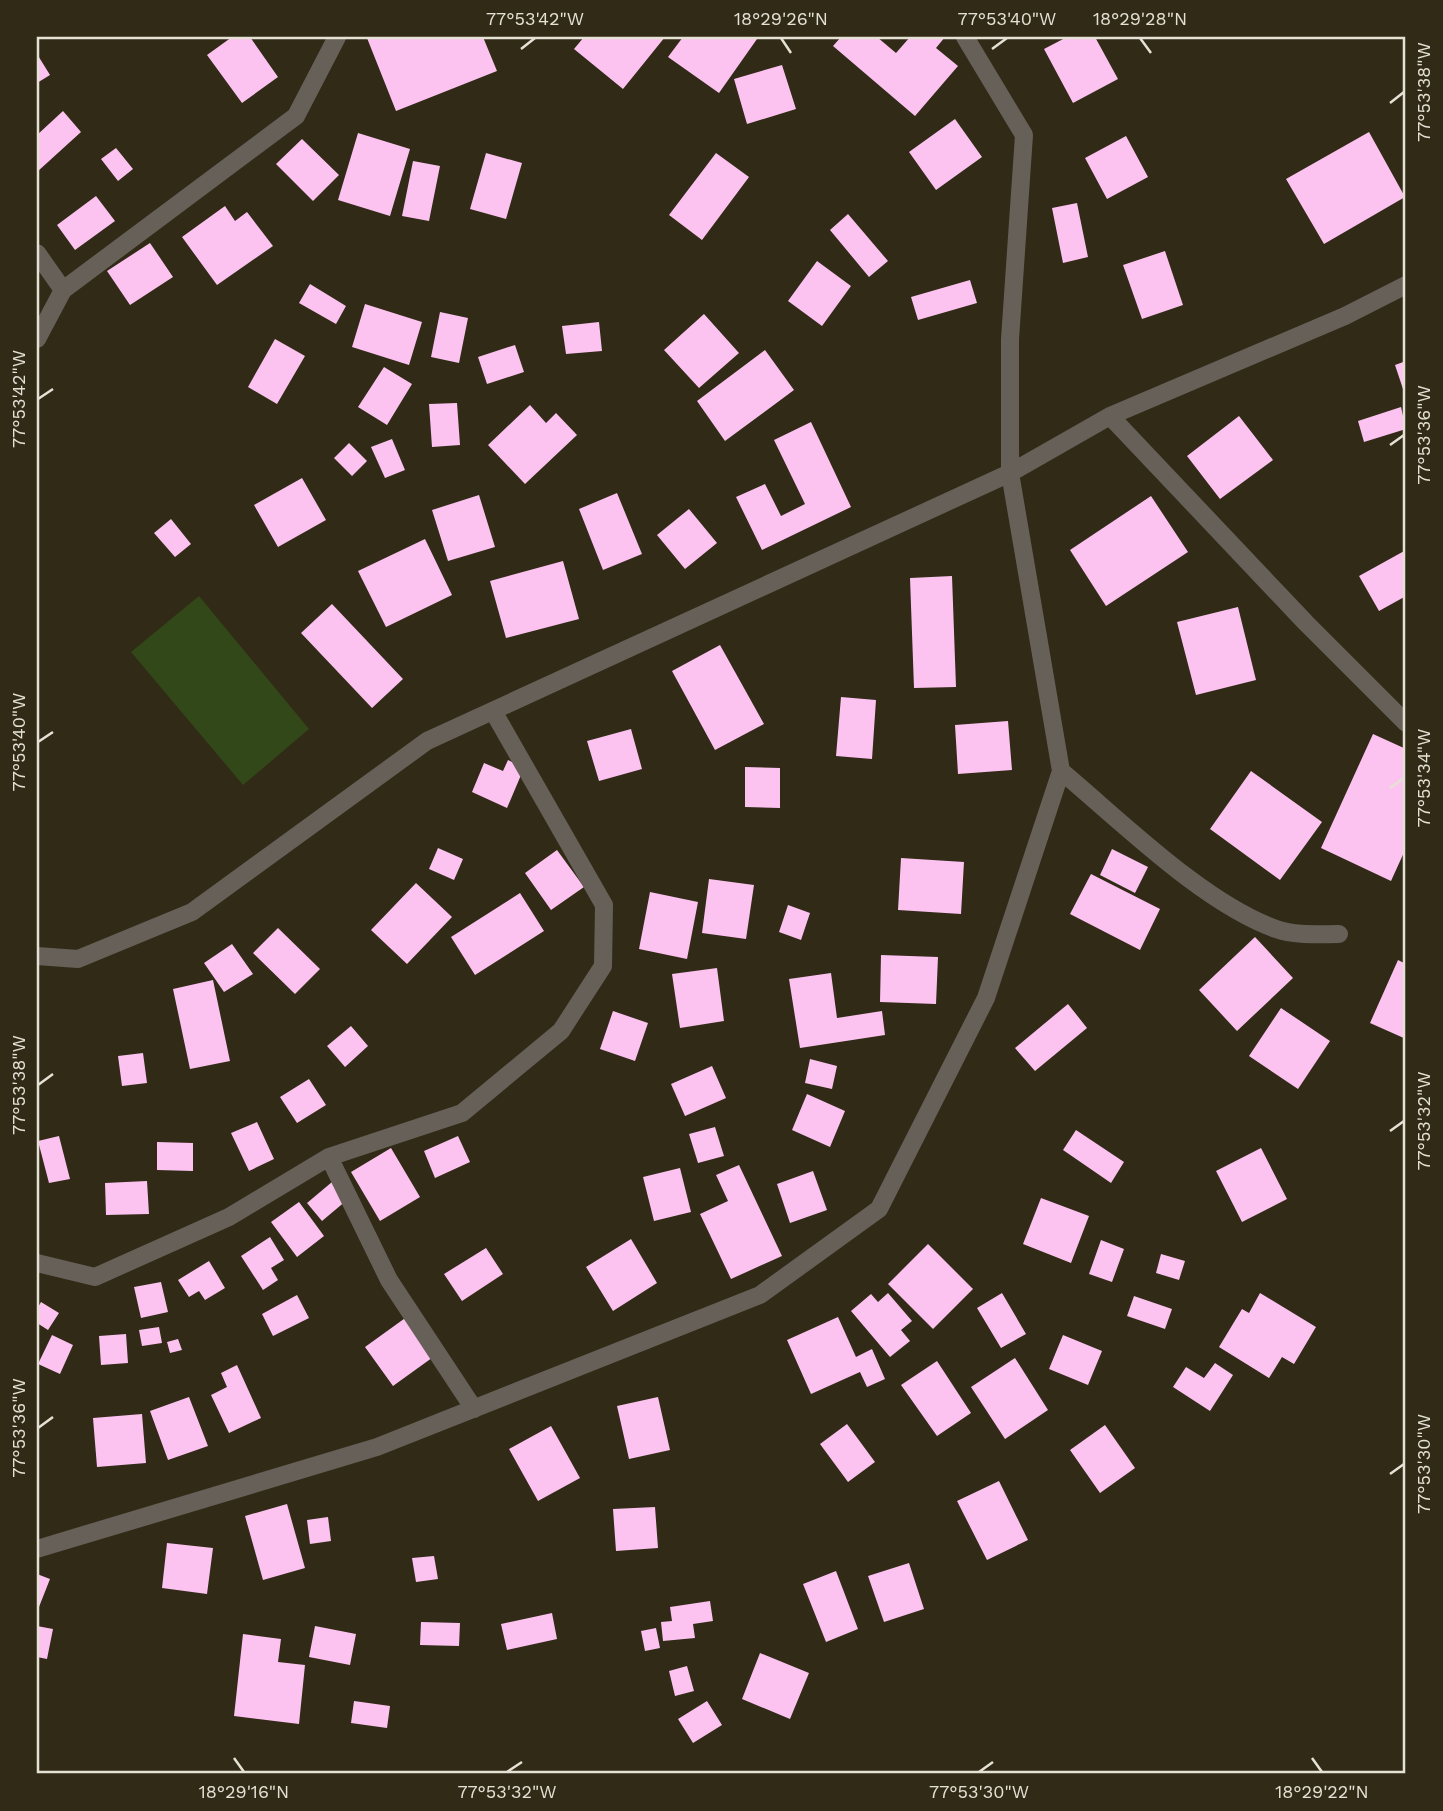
<svg xmlns="http://www.w3.org/2000/svg" width="1443" height="1811" viewBox="0 0 1443 1811" font-family="'Work Sans',sans-serif">
<rect width="100%" height="100%" fill="#302a17"/>
<!-- green -->
<path fill="#334819" d="M199,596L309,729L243,785L131,652Z"/>
<!-- building -->
<path fill="#fdc3f0" d="M232,37H250L278,77L242,103L207,55Z
M371,37H483L497,71L396,111L367,38Z
M584,37H665L623,89L574,49Z
M683,37H754L757,39L719,93L668,57Z
M841,37H877L896,53L910,37H945L936,48L958,66L915,116L833,46Z
M1067,37H1095L1118,79L1073,103L1044,49Z
M37,54L50,75L37,83Z
M782,65L796,109L747,124L734,79Z
M63,111L81,132L37,172V135Z
M955,119L982,157L936,190L909,152Z
M1369,132L1405,197L1324,244L1286,179Z
M358,133L410,149L390,216L338,200Z
M1126,136L1148,177L1107,199L1085,158Z
M302,139L339,175L313,201L276,164Z
M116,148L133,169L118,181L101,159Z
M486,153L522,163L506,219L470,209Z
M716,153L749,177L702,240L669,215Z
M413,161L440,166L429,221L402,216Z
M96,196L115,221L75,250L57,225Z
M1077,203L1088,257L1063,263L1052,208Z
M225,206L235,221L247,212L273,246L217,285L182,237Z
M848,214L888,261L869,277L830,230Z
M150,243L173,277L130,305L107,271Z
M1165,251L1183,305L1142,319L1123,265Z
M817,261L851,286L822,326L788,301Z
M970,280L977,303L918,320L911,297Z
M310,284L346,306L336,324L299,303Z
M365,304L422,322L409,365L352,347Z
M440,312L468,318L459,363L431,357Z
M704,314L739,353L699,388L664,350Z
M599,322L602,351L566,354L562,326Z
M275,339L305,356L277,404L248,387Z
M515,345L524,372L487,384L478,357Z
M765,350L794,390L725,441L697,401Z
M1406,361V398L1395,365Z
M384,367L412,384L387,425L358,407Z
M457,403L460,445L432,447L429,404Z
M530,405L546,423L556,413L577,435L525,484L488,445Z
M1401,407L1406,429L1364,442L1358,421Z
M1239,416L1273,460L1220,499L1187,456Z
M811,422L851,507L762,550L736,497L765,484L781,516L805,504L774,440Z
M392,439L405,470L385,478L371,447Z
M349,443L367,461L352,476L334,458Z
M302,478L326,520L278,547L254,505Z
M617,493L642,554L603,570L579,509Z
M479,495L495,547L448,561L432,510Z
M1151,496L1188,552L1106,606L1070,550Z
M689,509L717,543L685,569L657,535Z
M171,519L191,544L175,557L154,533Z
M425,539L452,595L386,627L358,571Z
M1406,550V596L1379,611L1359,576Z
M563,561L579,619L506,638L490,581Z
M952,576L956,687L914,688L910,578Z
M332,604L403,679L372,708L301,633Z
M1238,607L1256,680L1196,695L1177,622Z
M720,645L764,724L715,750L672,671Z
M841,697L876,700L872,759L836,756Z
M1008,721L1012,770L958,774L955,725Z
M631,729L642,769L599,781L587,741Z
M1373,734L1406,749V848L1391,881L1321,848Z
M508,760L524,768L507,808L472,792L484,763L503,771Z
M745,767L780,768V808L745,807Z
M1251,771L1322,822L1280,880L1210,829Z
M438,848L463,859L454,880L429,869Z
M1112,849L1148,867L1135,893L1100,875Z
M557,850L584,887L551,910L525,873Z
M901,858L964,862L961,914L898,910Z
M1091,874L1160,909L1140,950L1070,914Z
M709,879L754,885L746,939L702,933Z
M416,883L452,917L407,964L371,930Z
M650,892L698,902L687,959L639,949Z
M520,893L544,931L475,975L451,937Z
M788,905L810,913L801,940L779,932Z
M278,928L320,969L295,994L253,953Z
M1255,937L1293,978L1237,1031L1199,990Z
M232,944L253,974L224,992L204,963Z
M881,955L938,957L936,1004L880,1002Z
M1398,960L1406,964V1039L1370,1023Z
M717,968L724,1021L680,1028L672,974Z
M831,973L837,1018L882,1011L885,1035L800,1048L789,979Z
M213,980L230,1061L190,1069L173,989Z
M1068,1004L1087,1028L1035,1071L1015,1048Z
M1281,1008L1330,1041L1298,1089L1249,1056Z
M613,1011L648,1023L635,1061L600,1049Z
M351,1026L368,1046L345,1067L327,1046Z
M143,1053L147,1083L122,1086L118,1056Z
M810,1059L837,1066L832,1089L805,1083Z
M712,1066L726,1098L685,1116L671,1084Z
M309,1079L326,1105L297,1123L280,1097Z
M807,1094L845,1111L830,1147L792,1130Z
M257,1122L274,1159L249,1171L231,1133Z
M715,1127L724,1156L698,1163L689,1134Z
M1076,1130L1124,1162L1111,1183L1063,1150Z
M59,1136L70,1179L49,1183L38,1141Z
M458,1136L470,1162L435,1178L424,1151Z
M157,1142L193,1143V1171L157,1170Z
M391,1148L420,1197L380,1221L351,1172Z
M1261,1148L1287,1199L1242,1222L1216,1171Z
M739,1165L782,1256L731,1279L700,1214L728,1201L716,1175Z
M680,1168L691,1212L654,1221L643,1177Z
M813,1171L827,1210L790,1223L777,1184Z
M147,1181L149,1214L106,1215L105,1183Z
M332,1182L347,1200L322,1221L307,1203Z
M1041,1198L1089,1216L1071,1263L1023,1244Z
M299,1202L324,1236L297,1257L271,1222Z
M270,1237L284,1260L271,1268L278,1280L263,1290L241,1256Z
M631,1239L657,1283L613,1311L586,1267Z
M1101,1240L1124,1249L1112,1282L1089,1274Z
M928,1244L973,1289L933,1329L888,1284Z
M486,1248L503,1274L462,1301L444,1274Z
M1161,1254L1185,1261L1179,1280L1156,1273Z
M209,1261L225,1288L205,1300L199,1291L189,1297L178,1280Z
M161,1282L168,1312L141,1318L134,1287Z
M888,1293L912,1321L901,1330L910,1341L890,1357L851,1311L871,1294L878,1302Z
M1002,1293L1026,1334L1001,1348L977,1308Z
M1260,1293L1316,1327L1294,1364L1282,1357L1269,1378L1219,1347L1242,1309L1249,1313Z
M297,1295L309,1318L273,1336L262,1314Z
M1134,1296L1172,1309L1165,1329L1127,1316Z
M41,1302L59,1313L48,1330L37,1323V1309Z
M408,1316L436,1355L393,1386L365,1347Z
M838,1317L856,1357L872,1349L885,1379L867,1387L860,1372L811,1394L787,1340Z
M159,1327L162,1343L142,1346L139,1330Z
M126,1334L128,1363L101,1365L99,1336Z
M52,1335L73,1345L60,1374L38,1364Z
M1063,1335L1102,1351L1088,1385L1049,1369Z
M178,1339L182,1350L170,1353L167,1342Z
M1015,1358L1048,1410L1005,1439L971,1387Z
M937,1361L971,1413L937,1436L901,1385Z
M1215,1363L1233,1375L1210,1411L1173,1387L1186,1367L1204,1378Z
M237,1365L261,1418L229,1433L211,1395L227,1387L221,1373Z
M189,1397L208,1446L168,1460L150,1411Z
M658,1397L670,1450L629,1459L617,1406Z
M142,1414L146,1463L97,1467L93,1418Z
M847,1424L875,1462L848,1482L820,1444Z
M1105,1425L1135,1468L1100,1493L1070,1450Z
M551,1426L580,1478L538,1501L509,1449Z
M999,1481L1028,1540L987,1560L957,1501Z
M287,1504L305,1568L263,1580L245,1516Z
M655,1507L658,1548L616,1551L613,1509Z
M328,1517L331,1541L310,1544L307,1520Z
M167,1543L213,1548L207,1594L162,1588Z
M434,1556L438,1579L416,1582L412,1558Z
M909,1563L924,1609L884,1622L868,1576Z
M836,1571L858,1629L826,1642L803,1584Z
M37,1574L50,1579L37,1612Z
M710,1601L713,1621L693,1624L695,1638L663,1641L661,1622L672,1621L670,1607Z
M552,1613L557,1639L507,1650L501,1624Z
M421,1622L460,1623L459,1646L420,1645Z
M37,1626L53,1629L47,1659L37,1657Z
M315,1626L356,1634L350,1665L309,1657Z
M656,1628L660,1648L645,1651L641,1631Z
M243,1634L281,1639L278,1662L305,1665L299,1724L234,1716Z
M760,1653L809,1673L790,1719L742,1699Z
M687,1666L694,1691L675,1696L669,1671Z
M354,1701L390,1706L387,1728L351,1723Z
M707,1701L722,1725L693,1743L678,1719Z"/>
<g fill="none" stroke-linecap="round" stroke-linejoin="round">
<!-- minor -->
<path stroke="#676059" stroke-width="18" d="M37,253L63,290L37,339
M63,290L296,116L337,37
M1110,416L1306,623L1406,723
M1061,771C1121,821 1203,903 1276,929C1296,936 1318,934 1339,934
M37,956L78,959L192,912L427,741L1010,473L1110,416L1345,316L1406,285
M329,1157L389,1280L474,1409
M37,1263L95,1277L229,1217L329,1157L462,1113L561,1031L603,966L604,905L493,711
M37,1549L377,1447L760,1295L879,1209L986,998L1061,771L1010,473V339L1024,135L965,37"/>
</g>
<!-- ticks -->
<path fill="none" stroke="#e5e1d5" stroke-width="2.5" d="M781,38L791,53M1140,38L1151,53M521,49L535,38M992,49L1007,38M1390,103L1404,92M38,399L53,389M1390,445L1404,435M38,742L53,732M1390,788L1404,778M38,1085L53,1074M1390,1131L1404,1121M38,1428L53,1417M1390,1474L1404,1464M234,1758L244,1772M1312,1758L1322,1772M507,1772L522,1762M979,1772L993,1762"/>
<!-- border -->
<rect width="1443" height="1811" fill="none" stroke="#302a17" stroke-width="77"/>
<rect x="38" y="38" width="1366" height="1734" fill="none" stroke="#e5e1d5" stroke-width="2.5"/>
<g font-size="18" text-anchor="middle" fill="#e5e1d5">
<text x="535" y="25">77°53'42"W</text>
<text x="781" y="25">18°29'26"N</text>
<text x="1007" y="25">77°53'40"W</text>
<text x="1140" y="25">18°29'28"N</text>
<text transform="translate(1424 92) rotate(-90)" y="6">77°53'38"W</text>
<text transform="translate(19 399) rotate(-90)" y="6">77°53'42"W</text>
<text transform="translate(1424 435) rotate(-90)" y="6">77°53'36"W</text>
<text transform="translate(19 742) rotate(-90)" y="6">77°53'40"W</text>
<text transform="translate(1424 778) rotate(-90)" y="6">77°53'34"W</text>
<text transform="translate(19 1085) rotate(-90)" y="6">77°53'38"W</text>
<text transform="translate(1424 1121) rotate(-90)" y="6">77°53'32"W</text>
<text transform="translate(19 1428) rotate(-90)" y="6">77°53'36"W</text>
<text transform="translate(1424 1464) rotate(-90)" y="6">77°53'30"W</text>
<text x="244" y="1798">18°29'16"N</text>
<text x="507" y="1798">77°53'32"W</text>
<text x="979" y="1798">77°53'30"W</text>
<text x="1322" y="1798">18°29'22"N</text>
</g>
</svg>
